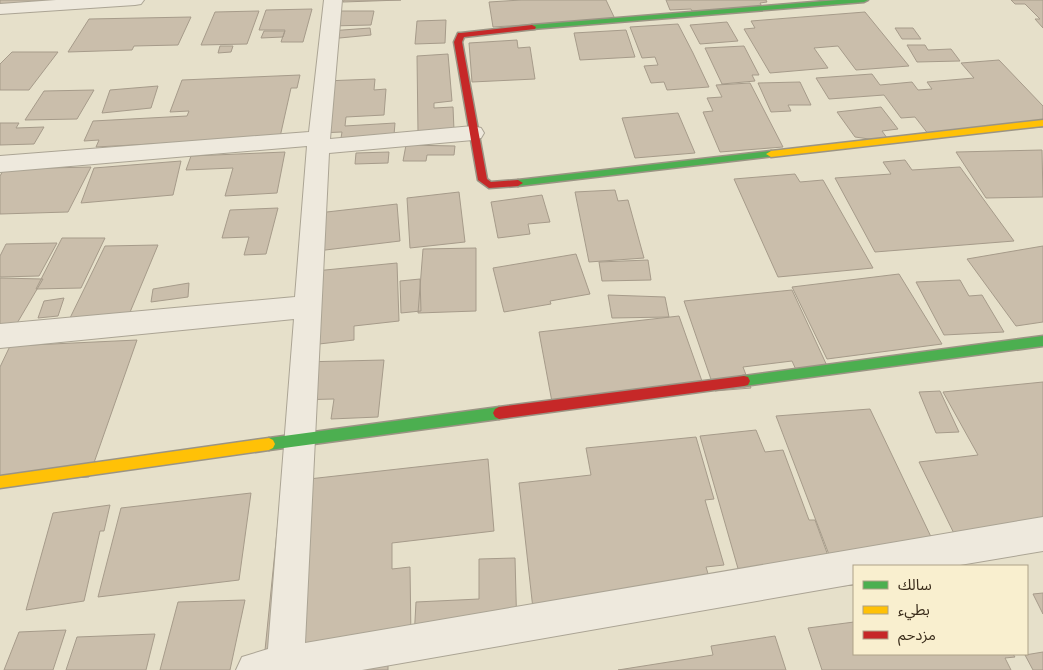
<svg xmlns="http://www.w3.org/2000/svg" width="1043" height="670" viewBox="0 0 1043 670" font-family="'Noto Serif','Noto Sans Arabic',serif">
<rect width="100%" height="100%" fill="#e6e0ca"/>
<!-- building -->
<path fill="#cabeab" stroke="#a69b8a" d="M0,0H116L0,11Z
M344,0H401L343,2Z
M521,0H606L615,19L493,27L489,2Z
M666,0H766L767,2L760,3L763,9L692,11L691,9L670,10Z
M1011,0H1043V28L1035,19H1040L1025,4H1015Z
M312,9L303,42H281L285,30H259L266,10Z
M259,11L247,44L201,45L215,12Z
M333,11H374L371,25L330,26Z
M865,12L909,66L856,70L838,46L814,48L828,68L770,73L744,29L755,28L751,21Z
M191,17L178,45L134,46L132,50L68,52L89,19Z
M446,20L445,43L415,44L417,21Z
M727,22L738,41L700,44L690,25Z
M678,24L693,53L709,87L667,90L664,82L651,83L644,66L658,65L655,57L642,58L630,27Z
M370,28L371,35L329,39V31Z
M895,28H913L921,39H902Z
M626,30L635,57L580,60L574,33Z
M264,31H285L283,37L261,38Z
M517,40L518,48L530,47L535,79L472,82L469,43Z
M907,45H925L928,50L951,49L960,61L917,62Z
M220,46H233L231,52L218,53Z
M744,46L759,75H752L755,81L722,84L705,48Z
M12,52H58L29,90H0V64Z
M448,54L452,101L434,103V108L453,107L454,130L418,132L417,56Z
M999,60L1043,106V127L929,135L915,117L901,118L884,95L829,99L816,78L872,74L880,85L912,82L918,90L932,89L927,82L974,78L961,63Z
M300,75L297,88H291L280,137L96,147L99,140L84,141L93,121L187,116L189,111L170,112L182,80Z
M375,79L374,90L386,89L384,115L346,117L345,126L395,123L394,135L341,138L342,132L318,133L324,81Z
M800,82L811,105H788L791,111L771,112L758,83Z
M750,83L783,147L720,152L703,112L713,111L707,98L722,97L716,85Z
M158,86L151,108L102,113L110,90Z
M94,90L77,119L25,120L44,91Z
M881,107L898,129L882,131L890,142L855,137L837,112Z
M678,113L695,153L635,158L622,118Z
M0,123H19L16,128L44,127L34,144L0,145Z
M406,145L455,146L454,155H427L426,161H403Z
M1042,150L1043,197L986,198L956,152Z
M285,152L277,193L225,196L233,168L186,170L191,156Z
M389,152L388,163L355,164L356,153Z
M905,160L912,170L960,167L1014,241L875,252L835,178L891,174L883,162Z
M181,161L173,195L81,203L94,168Z
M91,167L68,212L0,214V176L4,169Z
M795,174L800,182L823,180L873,268L778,277L734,179Z
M615,190L618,201L628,200L644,258L589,262L575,192Z
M459,192L465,242L410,248L407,198Z
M542,195L550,222L528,224L530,234L498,238L491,202Z
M397,204L400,241L317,251L318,213Z
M278,208L266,254L244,255L249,237L222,238L230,210Z
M62,238H105L81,288L36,289Z
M57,243L39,276L0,277V256L6,244Z
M158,245L128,317L70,318L105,246Z
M1043,246V322L1016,326L967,259Z
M476,248V311L418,313L423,249Z
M576,254L590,294L550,301L551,304L504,312L493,268Z
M648,260L651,280L602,281L599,262Z
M397,263L399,321L354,326V340L319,344L315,271Z
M899,274L942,344L827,359L792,287Z
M0,278L43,279L16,325L0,324Z
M420,279L421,311L401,313L400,281Z
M960,280L969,296L982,295L1004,332L944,335L916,282Z
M189,283L188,297L151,302L153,289Z
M792,290L828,368L797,372L792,361L743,367L751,388L715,391L684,301Z
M608,295L665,297L669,317L612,318Z
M64,298L58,316L38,318L44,301Z
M679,316L703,384L552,402L539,332Z
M137,340L89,477L0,482V367L10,346Z
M384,360L378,417L331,419L334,399L293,400L301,362Z
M1043,382V549L966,558L919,462L978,455L943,392Z
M940,391L959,432L936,433L919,392Z
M870,409L933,541L887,547L895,566H854V585L841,586L776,416Z
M756,430L765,452L783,450L809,520H815L830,561L739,572L700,436Z
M696,437L714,499L705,500L724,565L706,567L712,587L533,609L519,483L591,475L586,448Z
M488,459L494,531L392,543V569L410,567L411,639L388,642V670H263L282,482Z
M251,493L239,580L98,597L121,508Z
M110,505L104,531H100L84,601L26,610L53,513Z
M515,558L517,634L414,639L416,602L479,599V559Z
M1043,593V614L1033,594Z
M245,600L230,670H160L178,602Z
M854,622V654H1013L1015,657L1005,658L1011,670H822L808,628Z
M66,630L53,670H4L19,632Z
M155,634L146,670H66L77,637Z
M775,636L786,670H618L713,655L711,646Z
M1043,652V670H1033L1025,655Z"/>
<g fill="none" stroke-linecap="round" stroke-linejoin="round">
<!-- street casing -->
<g stroke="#aba494" stroke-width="2">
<path id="street" d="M56,0H144L141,4L135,5L0,14V4Z
M324,0H342L330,139L473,126L481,128L484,133L481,138L473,140L329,153L305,643L1043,517V551L954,566H854V584L362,670H236L242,657L268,649L294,319L0,348V324L295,297L307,146L0,172V156L309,132Z"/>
</g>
<!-- fast casing -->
<g stroke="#9b9484" stroke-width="3">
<path id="fast" d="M838,0H868L864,2L532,29L528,27L532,25Z
M771,151L774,152V156L518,186L513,183L518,180Z
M1043,336V346L744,386L740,385L738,381L740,377L744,376Z
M499,407L503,409L505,413L503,417L499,419L269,450L265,448L263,444L265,440L269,438Z"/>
</g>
<!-- slow casing -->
<g stroke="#9b9484" stroke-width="3">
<path id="slow" d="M1043,120V126L771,157L766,154L771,151Z
M269,438L273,440L275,444L273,448L269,450L0,488V476Z"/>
</g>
<!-- jam casing -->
<g stroke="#9b9484" stroke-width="3">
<path id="jam" d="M532,25L536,27L535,29L464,37L462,42L487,179L491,182L518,180L523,183L518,186L489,188L478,180L454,42L458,33H461Z
M744,376L748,377L750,381L748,385L744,386L499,419L495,417L493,413L495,409L499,407Z"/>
</g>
<!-- street -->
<use href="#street" fill="#eee9dd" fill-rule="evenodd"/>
<!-- fast -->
<use href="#fast" fill="#4caf50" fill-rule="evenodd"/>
<!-- slow -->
<use href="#slow" fill="#ffc107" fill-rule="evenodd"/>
<!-- jam -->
<use href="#jam" fill="#c62828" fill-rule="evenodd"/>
</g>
<!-- legend -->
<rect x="853" y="565" width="175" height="90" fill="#f9efcf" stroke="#ada187"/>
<rect x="863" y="581" width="25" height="8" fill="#4caf50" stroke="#ada187"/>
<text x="898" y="590" font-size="15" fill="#3a2c1b">سالك</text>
<rect x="863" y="606" width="25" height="8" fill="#ffc107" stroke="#ada187"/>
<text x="898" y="615" font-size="15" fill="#3a2c1b">بطيء</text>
<rect x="863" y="631" width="25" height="8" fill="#c62828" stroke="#ada187"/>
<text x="898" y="640" font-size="15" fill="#3a2c1b">مزدحم</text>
</svg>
